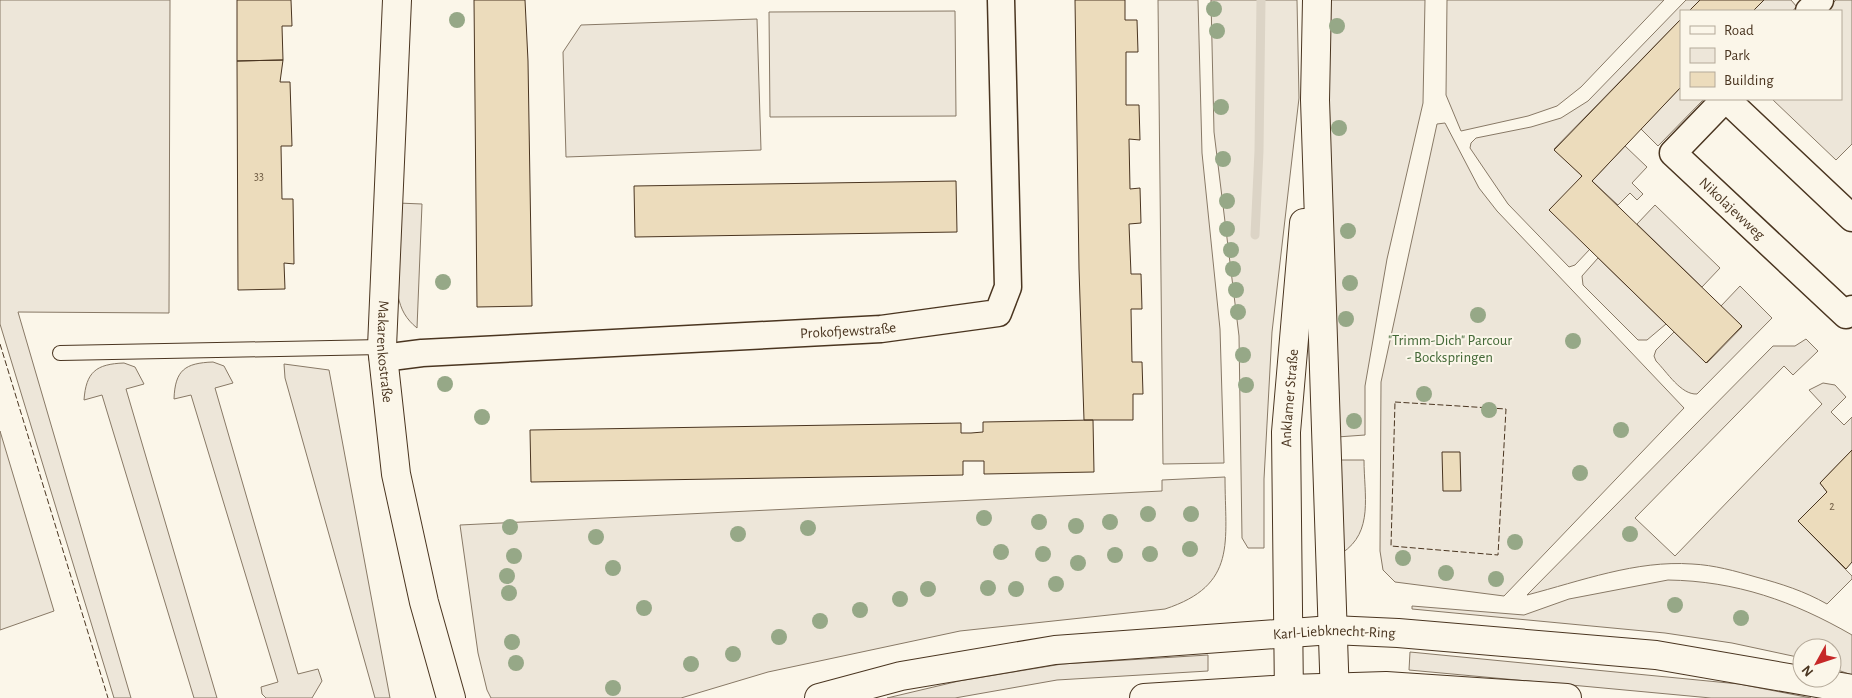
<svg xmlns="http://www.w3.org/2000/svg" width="1852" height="698" viewBox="0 0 1852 698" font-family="'Alegreya Sans',sans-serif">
<rect width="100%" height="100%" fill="#fbf6e9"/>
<!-- green -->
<path fill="#ede6d9" stroke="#887966" d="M0,0H170L169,313L18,312L131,698H114L0,324Z
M1158,0H1198L1202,153L1220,329L1224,463L1163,464Z
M1211,0H1297L1299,98L1272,332L1264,479V548H1248L1242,538L1239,336L1214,132Z
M1327,0H1425L1423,103L1387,259L1365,386V435L1337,437Z
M1447,0H1664L1581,87L1557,106L1528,116L1461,131L1446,95Z
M1686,0H1700L1689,11H1681V19L1554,149L1582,176L1590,249L1575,265L1569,267L1508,204L1470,148L1471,143L1476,138L1531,127L1561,118L1588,101Z
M1764,0H1791L1797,7L1792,11H1753Z
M1836,0H1852V144L1836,160L1772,99H1841V11H1825Z
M955,11L956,116L770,117L769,12Z
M757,19L761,150L566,157L563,52L581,25Z
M1681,87V99H1704L1658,146L1641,129Z
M1445,123L1479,188L1497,211L1684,408L1504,596L1395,582L1383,570L1380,551L1381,382L1437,124Z
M1625,146L1647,167L1632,183L1643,194L1637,200L1630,193L1618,205L1592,181Z
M398,203L422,204L417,328C406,319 401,310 398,296Z
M1655,205L1720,268L1702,287L1637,224Z
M1598,258L1666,324L1647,340H1638L1583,285L1582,276Z
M1740,286L1772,318L1697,394C1681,395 1667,372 1656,361L1654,356L1656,350L1674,332L1707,363L1742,327L1721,306Z
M1806,339L1818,351L1793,375L1784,366L1635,518L1675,556L1822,404L1809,390L1823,383L1835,385L1846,397L1831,412L1844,425L1852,417V450L1820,483L1827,492L1798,521L1852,576V579L1827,604C1804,591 1782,584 1756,577C1735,571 1714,565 1692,564C1636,560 1581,581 1527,595L1773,346H1795Z
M213,362L224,366L233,383L215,388L298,674L318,669L322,681L312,698H266L262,694L261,687L278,682L191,395L174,399C175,370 185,363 213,362Z
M124,363L135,367L144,384L126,389L217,698H194L102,395L84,400C86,372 96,364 124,363Z
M284,364L329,370L390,698H375L285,378Z
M0,431L54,611L0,630Z
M1338,460H1364C1364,495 1374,532 1342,553Z
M1225,477C1225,542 1238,585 1165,609L960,631L768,672L681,698H491L487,690L478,653L460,525L1162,491V480Z
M1668,580C1736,581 1793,601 1852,635V675L1832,668V648H1802V658L1732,643L1665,633L1412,609V606L1524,615L1569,599Z
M1410,652L1739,684L1811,698H1711L1409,670Z
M1208,655V671L1057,680L955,698H887L959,681L1062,664Z"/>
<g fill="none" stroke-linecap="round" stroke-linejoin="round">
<!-- stream -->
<path stroke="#dcd4c6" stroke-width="9" d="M1255,235L1259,151L1261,0"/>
</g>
<!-- building -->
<path fill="#ecdcbc" stroke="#4a3520" d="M237,0H291L292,26H282L283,60L237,61Z
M474,0H525L528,61L532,306L477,307Z
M1075,0H1125V20H1137L1138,52H1126V105H1139L1140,140L1129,139L1130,189L1140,188L1141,223L1129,224L1131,274H1141L1142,309H1131L1132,362H1142L1143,394H1133V420H1084L1079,269Z
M1700,0H1764L1753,11H1689Z
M1681,19V87L1592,181L1742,326L1706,363L1549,210L1582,176L1554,150Z
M283,60L280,82H290L292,146H281L282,199H293L294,264L284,263L285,289L238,290L237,61Z
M956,181L957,232L635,237L634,186Z
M1093,420L1094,472L984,474V461H963V475L531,482L530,430L961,423V433H971L983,432V422Z
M1852,450V562L1846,569L1798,521L1827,492L1820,483Z
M1442,452H1460L1461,491H1443Z"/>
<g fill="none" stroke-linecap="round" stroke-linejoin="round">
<!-- service casing -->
<g stroke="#4a3520" stroke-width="16">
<path id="service" d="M60,353L382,347"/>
</g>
<!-- minor casing -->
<g stroke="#4a3520" stroke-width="29">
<g id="minor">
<path d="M1809,11L1820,0"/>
<path id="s1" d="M1725,99L1673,153L1846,315L1852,309"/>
<path d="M1726,99L1852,218"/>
<path id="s2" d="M383,358L422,353L881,329L998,313L1008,287L1001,0"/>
</g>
</g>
<!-- tertiary casing -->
<g stroke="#4a3520" stroke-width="30">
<g id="tertiary">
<path id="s3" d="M397,0L382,347L396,474L424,602L451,698"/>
<path id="s4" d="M819,698L901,676L1055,650L1332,630L1398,633L1656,655L1852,689"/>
<path d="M1144,698L1289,689L1386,686L1567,698"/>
</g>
</g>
<!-- secondary casing -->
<g stroke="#4a3520" stroke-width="30">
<g id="secondary">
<path d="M1317,0L1315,100L1335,698"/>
<path id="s5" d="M1289,698L1286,432L1304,223"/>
</g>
</g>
<!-- service -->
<use href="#service" stroke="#fbf6e9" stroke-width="14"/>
<!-- minor -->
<use href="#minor" stroke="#fbf6e9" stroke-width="26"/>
<!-- tertiary -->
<use href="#tertiary" stroke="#fbf6e9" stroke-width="28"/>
<!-- secondary -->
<use href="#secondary" stroke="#fbf6e9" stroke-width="28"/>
<!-- fence -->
<path stroke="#4a3520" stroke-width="1" stroke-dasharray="6 2.5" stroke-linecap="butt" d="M0,344L108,698
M1395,402L1506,409L1498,555L1391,546Z"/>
</g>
<!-- trees -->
<g fill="#96a887">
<circle cx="1214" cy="9" r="8"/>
<circle cx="457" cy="20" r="8"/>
<circle cx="1337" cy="26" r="8"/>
<circle cx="1217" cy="31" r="8"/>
<circle cx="1221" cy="107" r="8"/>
<circle cx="1339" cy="128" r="8"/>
<circle cx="1223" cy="159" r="8"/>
<circle cx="1227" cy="201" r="8"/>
<circle cx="1227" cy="229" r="8"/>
<circle cx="1348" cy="231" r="8"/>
<circle cx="1231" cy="250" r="8"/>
<circle cx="1233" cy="269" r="8"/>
<circle cx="443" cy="282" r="8"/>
<circle cx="1350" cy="283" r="8"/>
<circle cx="1236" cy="290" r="8"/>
<circle cx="1238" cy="312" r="8"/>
<circle cx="1478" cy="315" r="8"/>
<circle cx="1346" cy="319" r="8"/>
<circle cx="1573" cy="341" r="8"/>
<circle cx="1243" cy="355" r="8"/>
<circle cx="445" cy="384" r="8"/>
<circle cx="1246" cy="385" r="8"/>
<circle cx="1424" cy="394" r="8"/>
<circle cx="1489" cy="410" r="8"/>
<circle cx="482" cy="417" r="8"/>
<circle cx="1354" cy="421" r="8"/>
<circle cx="1621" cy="430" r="8"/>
<circle cx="1580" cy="473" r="8"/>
<circle cx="1148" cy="514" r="8"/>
<circle cx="1191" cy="514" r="8"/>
<circle cx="984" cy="518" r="8"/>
<circle cx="1039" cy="522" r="8"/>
<circle cx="1110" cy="522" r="8"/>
<circle cx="1076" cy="526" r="8"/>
<circle cx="510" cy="527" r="8"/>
<circle cx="808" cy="528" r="8"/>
<circle cx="738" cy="534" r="8"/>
<circle cx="1630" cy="534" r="8"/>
<circle cx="596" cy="537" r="8"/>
<circle cx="1515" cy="542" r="8"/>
<circle cx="1190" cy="549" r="8"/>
<circle cx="1001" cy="552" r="8"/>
<circle cx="1043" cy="554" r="8"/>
<circle cx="1150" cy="554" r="8"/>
<circle cx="1115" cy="555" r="8"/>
<circle cx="514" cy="556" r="8"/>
<circle cx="1403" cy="558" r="8"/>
<circle cx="1078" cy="563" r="8"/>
<circle cx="613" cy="568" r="8"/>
<circle cx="1446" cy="573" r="8"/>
<circle cx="507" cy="576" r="8"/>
<circle cx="1496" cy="579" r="8"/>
<circle cx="1056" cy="584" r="8"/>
<circle cx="988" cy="588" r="8"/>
<circle cx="928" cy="589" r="8"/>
<circle cx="1016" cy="589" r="8"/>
<circle cx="509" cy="593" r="8"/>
<circle cx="900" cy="599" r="8"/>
<circle cx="1675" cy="605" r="8"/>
<circle cx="644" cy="608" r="8"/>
<circle cx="860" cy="610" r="8"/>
<circle cx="1741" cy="618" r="8"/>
<circle cx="820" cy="621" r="8"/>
<circle cx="779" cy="637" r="8"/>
<circle cx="512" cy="642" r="8"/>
<circle cx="733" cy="654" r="8"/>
<circle cx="516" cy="663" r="8"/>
<circle cx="691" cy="664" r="8"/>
<circle cx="613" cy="688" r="8"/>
</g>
<g text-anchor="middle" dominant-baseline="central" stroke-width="4" stroke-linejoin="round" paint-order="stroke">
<!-- number labels -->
<g font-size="12" fill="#725f47">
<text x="259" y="176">33</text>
<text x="1832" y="506">2</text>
</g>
<!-- street labels -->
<g font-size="15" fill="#4a3520" stroke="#fbf6e9">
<text stroke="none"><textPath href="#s1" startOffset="156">Nikolajewweg</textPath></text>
<text stroke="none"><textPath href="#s2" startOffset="466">Prokofjewstraße</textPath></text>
<text stroke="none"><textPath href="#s3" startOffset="352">Makarenkostraße</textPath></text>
<text stroke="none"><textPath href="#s5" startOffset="300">Anklamer Straße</textPath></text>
<text stroke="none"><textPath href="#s4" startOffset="521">Karl-Liebknecht-Ring</textPath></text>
</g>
<!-- park labels -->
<g font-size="15" fill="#436837" stroke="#fbf6e9">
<text x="1450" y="340">"Trimm-Dich" Parcour<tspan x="1450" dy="17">- Bockspringen</tspan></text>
</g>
</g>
<!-- legend -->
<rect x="1680" y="10" width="162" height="90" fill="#fbf6e9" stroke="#b4a999"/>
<rect x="1690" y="26" width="25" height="8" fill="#fbf6e9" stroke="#b4a999"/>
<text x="1724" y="35" font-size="15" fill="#4a3520">Road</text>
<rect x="1690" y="48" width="25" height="15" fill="#ede6d9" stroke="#b4a999"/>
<text x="1724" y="60" font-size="15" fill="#4a3520">Park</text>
<rect x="1690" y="72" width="25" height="15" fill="#ecdcbc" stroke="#b4a999"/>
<text x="1724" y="85" font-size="15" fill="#4a3520">Building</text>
<!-- north arrow -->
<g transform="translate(1817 663) rotate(230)"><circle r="24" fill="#fbf6e9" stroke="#b4a999"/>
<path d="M0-4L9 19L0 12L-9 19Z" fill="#c62828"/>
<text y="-8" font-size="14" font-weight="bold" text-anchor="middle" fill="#4a3520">N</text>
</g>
</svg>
